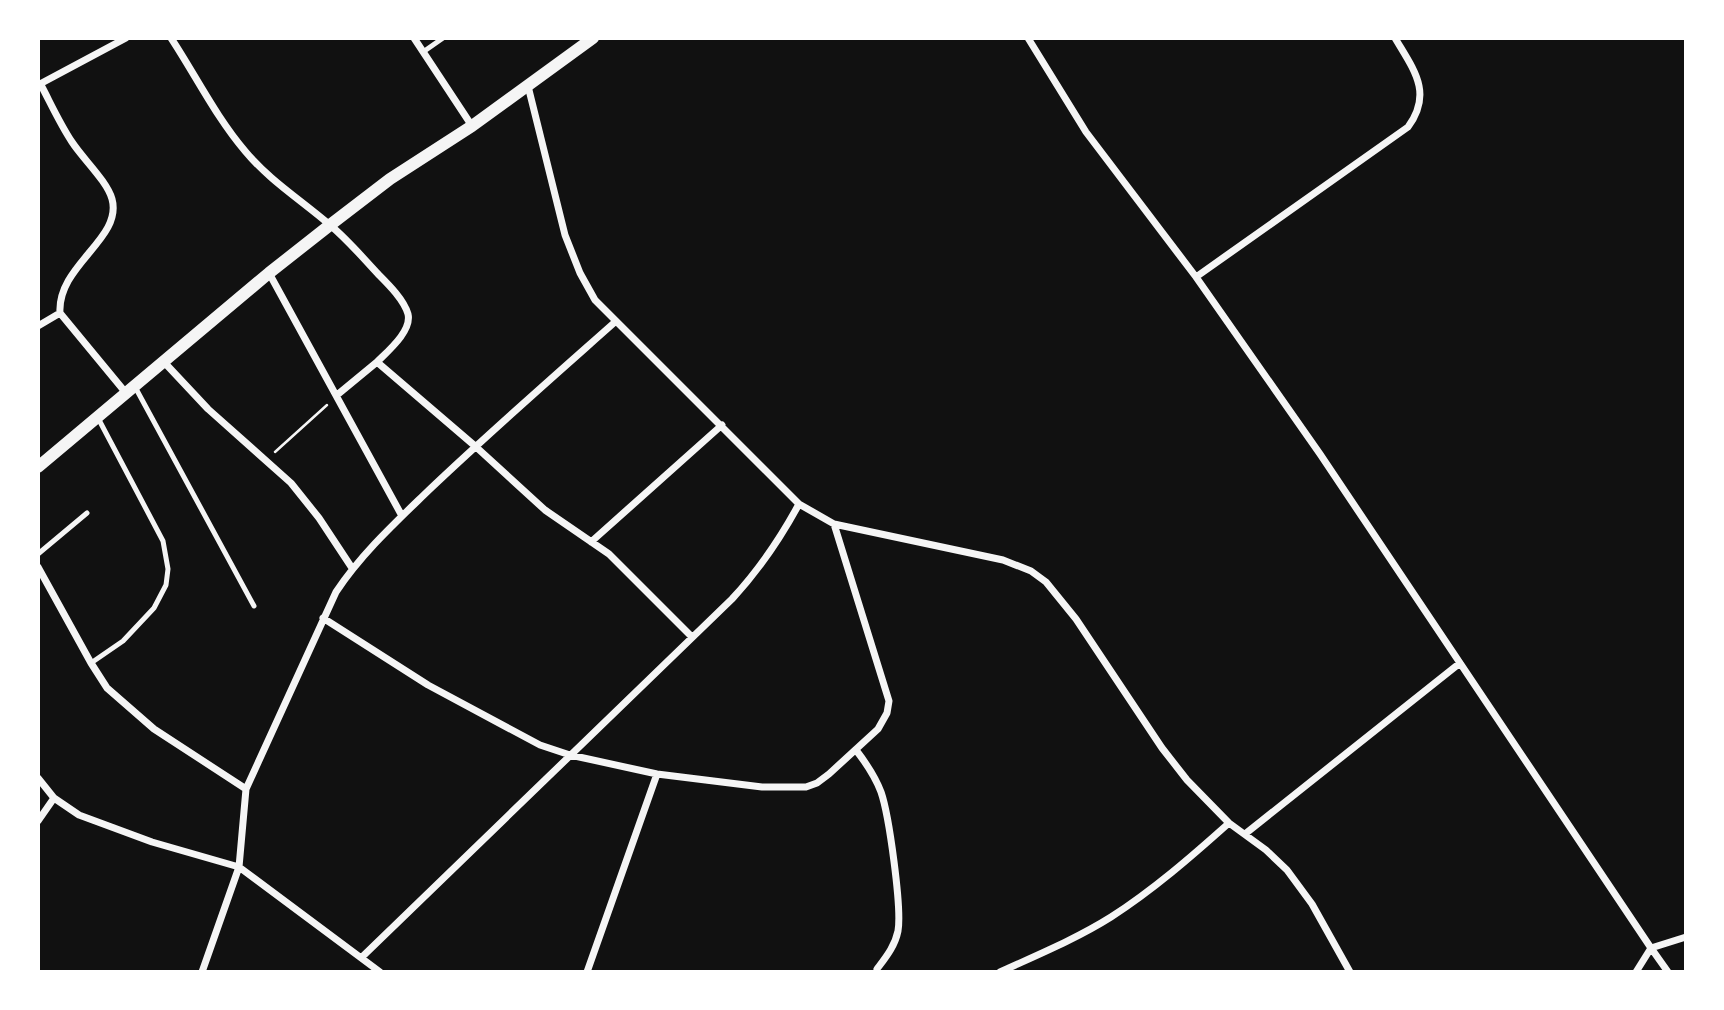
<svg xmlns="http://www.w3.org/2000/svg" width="1724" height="1010" viewBox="0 0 1724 1010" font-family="Spectral,serif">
<rect width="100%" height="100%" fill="#111"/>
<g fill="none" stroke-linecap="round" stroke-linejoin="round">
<!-- path -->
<path stroke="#f5f5f5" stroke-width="2.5" d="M275,452L327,405"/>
<!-- service -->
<path stroke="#f5f5f5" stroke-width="5" d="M423,52L443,38
M134,385L254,606
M38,554L87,513
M91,663L123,641L154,608L166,585L168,569L163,541L98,418"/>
<!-- minor -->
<path stroke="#f5f5f5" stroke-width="7" d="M171,38C196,76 216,117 245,151C269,180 301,200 330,225C348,240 363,258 379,275C389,285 404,300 408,314C412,331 388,351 377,362L475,446L545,510L609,554L692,637
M414,38L472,126
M1028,38L1086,132L1196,277L1320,454L1651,948L1636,972
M38,85L126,38
M528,86L565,235L580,273L595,300L799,504L834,524L1003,560L1031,571L1046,582L1076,619L1162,748L1187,780L1229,823L1266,850L1287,870L1312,904L1350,972
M269,273L402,516
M1196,277L1408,127C1433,93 1414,70 1395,38
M60,313L126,393
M38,326L60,313C57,265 123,239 112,199C107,181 83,159 72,142C60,124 51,104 41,85
M163,361L208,409L291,483L319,518L352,568
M337,395L377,362
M591,542L722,425
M38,567L91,663L107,688L154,729L246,789
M323,618L428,685L540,745L570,755L657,774L762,787H806L817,783L829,774L878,729L887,713L889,701L834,524
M856,750C866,763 875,776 881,792C889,815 902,908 898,931C895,946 886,957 877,969
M38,778L54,798L79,815L152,842L239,867L380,972
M38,821L54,798
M1245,834L1460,663
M362,957L732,599C759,570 780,539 799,504
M202,972L239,867L246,789L336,592C362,553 396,522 429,490C490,432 553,377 615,322
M587,972L657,774
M1000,972C1037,955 1076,939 1111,917C1153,890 1191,857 1229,823
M1668,972L1651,948L1686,937"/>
<!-- tertiary -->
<path stroke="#f5f5f5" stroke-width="12" d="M38,467L269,273L330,225L390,179L472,126L593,38"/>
</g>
<!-- border -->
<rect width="1724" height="1010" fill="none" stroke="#ffffff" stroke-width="80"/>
</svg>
